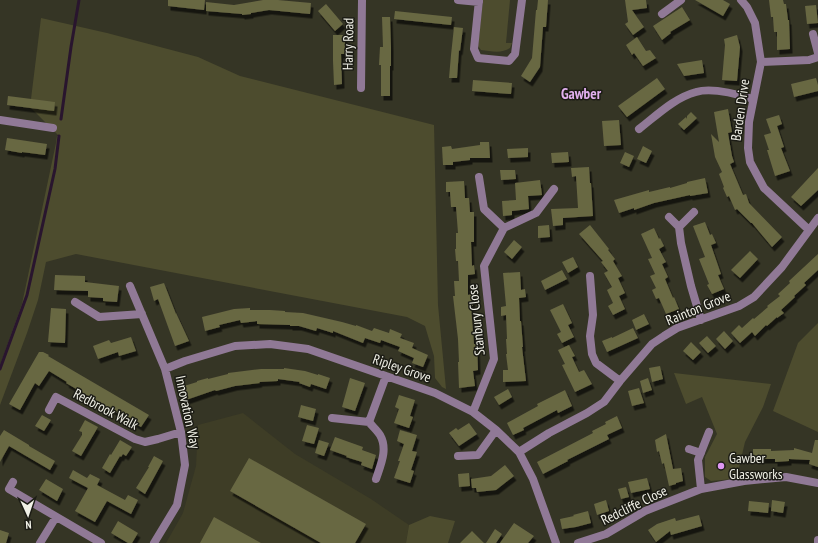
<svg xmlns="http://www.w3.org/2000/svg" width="818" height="543" viewBox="0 0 818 543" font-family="'PT Sans Narrow',sans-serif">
<defs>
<filter id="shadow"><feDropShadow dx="2.5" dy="4.5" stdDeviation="0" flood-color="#0009"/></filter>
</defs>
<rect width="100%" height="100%" fill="#353525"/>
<!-- built -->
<path fill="#3e3d26" d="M243,413L295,454L371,499L409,525L406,543H166L183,513L196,466L198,425Z"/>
<!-- green -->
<path fill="#4d4c2e" d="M483,0H510L506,43H512L510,48C501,54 491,51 481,50L478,46Z
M41,18L107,33L198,57L240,76L434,125L438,305L446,389L442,387L435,378L434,356L425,326L407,317L76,254L46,262L38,300L27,333L0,405V365L22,304L56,143L57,136H59L30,107Z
M818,323V432L773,411L798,343Z
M674,373L771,384L763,407L745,442L737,476L733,479L711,481L705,477V457L717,434L702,397L686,404Z
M430,516L455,521L448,543H406L409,525Z"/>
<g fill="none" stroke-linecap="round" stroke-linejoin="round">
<!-- stream -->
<path stroke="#29152e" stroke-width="3" d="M61,119L71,47L79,0
M0,369L27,295L55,169L59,136"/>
</g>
<!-- building -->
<path fill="#686743" filter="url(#shadow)" d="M168,0H205L204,10L168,6Z
M263,0H278L311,3L310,14L269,10L251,13V14L242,15V14L206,11V2L234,5Z
M538,0H548L546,27H543L540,67L530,82L521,76L532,58L536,10H537Z
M625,0H646L647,8L632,10L644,27L633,35L625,24L628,22Z
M695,0H723L730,4L723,16Z
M769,0H783L784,4H786L788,20H789L790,49L777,50V32H774L773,17H771Z
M326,4L343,24L335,31L318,11Z
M816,5L818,23L807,24L805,6Z
M682,7L690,20L670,32L671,33L662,40L653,26Z
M395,11L452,17L451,25L394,19Z
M382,17H390L391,47V66H390V96H381V65H379L380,47H383Z
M454,27L463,28L460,51L459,50L457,78H449L451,55Z
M333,35H345V54H341L342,84L334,85L333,61Z
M737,35L740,47L737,81L722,80L725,45L724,39Z
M637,37L646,51L650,50L656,58L643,66L634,53L632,55L626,45Z
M702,60L704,73L684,76L677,64Z
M657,78L665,89L627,117L618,106Z
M816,78L818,85V91L794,97L791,84Z
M473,80L512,83L511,94L472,91Z
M8,96L55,102L54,111L7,105Z
M728,109L732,132L728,133L732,156L734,162L730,164L743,195L746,194L749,203L782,237L772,247L752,223H751L737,209L735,210L729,196L727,197L723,188L724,187L719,174L722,172L715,157L711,134L719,142L714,112Z
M691,112L697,118L684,130L678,124L686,117L687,119V116Z
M779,115L782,124L777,126L784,147L781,148L790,171L775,176L767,150H769L764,135L771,133L766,119Z
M619,120L621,145L604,146L602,121Z
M7,138L47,144L45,155L22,152V153L5,150Z
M480,142H489L490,158H470V160L453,162V165H443L442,147L451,146L452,149L480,145Z
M643,146L652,151L646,163L637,159Z
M528,148V157L508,158L507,149Z
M568,152L569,162L552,163L551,153Z
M625,152L634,156L629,167L620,163Z
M589,167L590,183H591L593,216L563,218V225L553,226L551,209L578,208L576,176L572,177L571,168Z
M818,168V190L801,206L791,197Z
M500,170H515L516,179L501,180Z
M705,178L708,193L690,196V195L654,203L634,210V208L619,213L614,200L649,190V192L670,187V188L687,183V182Z
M540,180L542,195L528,196L529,209L512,211V215L503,216L502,201L516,200L515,183Z
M464,181L465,198H469L470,212H474V242H471L472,266L474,265L475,274L468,275V295L472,294L473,306H471L474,344H477L478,370L473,371L475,386L459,388L458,362H459L458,339L453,296H455L454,281H459L458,261H456L455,249H456V233H458L456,207H451L450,192H446V182Z
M705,222L710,235L712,234L716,243L711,245L721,274L718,275L724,289L712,294L707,285L709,284L699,259L705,257L693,226Z
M549,225L550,237L538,238V226Z
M590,225L609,249L608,250L615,259L613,261L622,276L618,278L625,293L619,296L625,309L613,315L608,306L613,303L607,290L612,287L604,273L608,271L601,262L603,261L579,234Z
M654,228L659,239L660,238L664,246L659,249L666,262L662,264L668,277L665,279L673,298L674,297L679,309L666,314L659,298L656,299L652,290L656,288L650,276L655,274L648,259L652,258L641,234Z
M514,240L522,247L512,259L504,252Z
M750,251L758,259L740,278L731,270Z
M818,254V270L804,283L806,285L794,296L795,297L781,310L784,313L777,318V317L767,326L766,325L755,336L752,332L740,343L731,333L739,325L742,328L753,318L754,319L768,307L767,306L780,296L778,294L790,283L789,281Z
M573,257L578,267L568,273L562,262Z
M562,270L567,279L545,290L541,281Z
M520,272L521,290L525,289L526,297L519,298L520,321H521L523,347H522L526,381L503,382V370H508L506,354H507L506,339H507L506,315L501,316V307L506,306L503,273Z
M55,275L85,276V282L119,286L117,302L103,301V298L88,297V291L54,290Z
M164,283L176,314V313L189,341L175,346L158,299L154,301L150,287Z
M563,304L572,323L568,325L574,337L562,343L557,334L561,332L550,310Z
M51,308L66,309L65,343L48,342Z
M250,308V310H270L285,311V312L303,313L342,322L356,326V325L372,331L374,328L389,333L390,329L402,334L400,338L414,343L412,348L428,355L423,367L412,363L414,358L398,351L400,347L381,340L380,343L365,338L363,343L333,331V333L317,328L316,331L299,326H290V325L257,324V321L241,323L240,320L219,325L220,327L205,331L202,317L234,309Z
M644,314L649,324L636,330L632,320Z
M633,328L638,338L607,352L602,341L612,337V338Z
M724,331L733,341L725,349L716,339Z
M707,336L716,346L708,353L699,343Z
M131,337L136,351L119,356L118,352L98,359L93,346L109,340L111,343Z
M691,342L701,352L693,360L683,351Z
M569,345L575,356L572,357L579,372L584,370L592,384L575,392L562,365L565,364L558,350Z
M39,352H43L49,355L48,356L149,415L141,427L66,383L67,382L49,371L39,386L35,383L20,410L9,404Z
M660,366L663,379L652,382L649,368Z
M284,368L305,371L318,375V374L330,378L326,389L311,384L310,387L299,383L300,382L278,379V381L259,382L260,383L235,386L216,391L215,390L186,400L181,387L197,382V381L208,378V379L228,374V373L261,369H284Z
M350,378L365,383L355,411L342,407Z
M648,378L652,390L643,393L640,381Z
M639,388L644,403L632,406L628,391Z
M508,389L512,397L499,405L494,397Z
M565,390L572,406L558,413L557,410L523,428L524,430L513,435L507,423L538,406L537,404Z
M399,395L415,400L410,416L413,417L409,428L394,423L399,409L395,407Z
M301,405L316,409L313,421L298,417Z
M42,415L51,420L44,431L35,426Z
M617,416L622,428L607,435L609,439L567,460L568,461L543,474L537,462L593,433L592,431L606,424L605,422Z
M85,420L98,427L81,456L72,451L82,435V432L79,431Z
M469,423L477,434L459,446L449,433L456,428L458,430Z
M307,425L319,428L314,444L302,441Z
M4,430L29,445V446L55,461L50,470L9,446L0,462V436Z
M400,430L417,435L412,451L417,452L411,470L414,471L410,483L394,478L400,461H398L404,444L397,441Z
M666,434L673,469L681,468L683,481L676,483V484L669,486L664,463L662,464L659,451L657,452L655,440Z
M335,437L363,447L362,450L376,455L372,469L361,465L362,462L346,457L347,456L330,450Z
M120,440L132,447L126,456L123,454L121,457L120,456L110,473L102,468L110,454L111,455Z
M319,440L329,443L324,456L315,453Z
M815,440H818V467L809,464L810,460L789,459V461L775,462V459H753V449H771V451L794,450V448L812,453Z
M154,456L163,461L145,494L136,488L149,467H148Z
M249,458L366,524L355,543H321L230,491Z
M505,465L514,476L496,490L477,492L476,488H472L471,479L491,476Z
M73,470L87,478L90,474L100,479L97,485L125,500L128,495L138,500L131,514L107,501L95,522L75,511L88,488L69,478Z
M469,473L470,486L459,487L458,474Z
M647,478L650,489L631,493L628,482Z
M46,479L63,489L57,501L39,490Z
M626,487L629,497L621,499L618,489Z
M606,500L609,511L597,515L594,504Z
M772,500L785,502L783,513L771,511Z
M749,501L769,503L768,513L748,511Z
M588,511L591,523L576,527L562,529L560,519L574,516L573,515Z
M699,515L702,526L671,535L670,531L656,542L648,530L657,524L675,518L676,521Z
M214,517L261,543H200Z
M118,521L138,533L132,543H128L111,533Z
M514,523L534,536L528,543H500Z
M495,529L502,534L496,543H486Z
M0,530L9,533L6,543H0Z
M472,531L484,543H460Z"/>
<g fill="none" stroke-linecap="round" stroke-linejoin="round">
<!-- minor -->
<path stroke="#907996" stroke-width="8" d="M458,0L479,2
M479,0L474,49L478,58L509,61L515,54L522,0
M741,0L747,7L755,23L761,62L749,122L748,148L750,162L764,188L809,230
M662,14L681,0
M813,34L818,53
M761,62L809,60L818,57
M361,88L362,0
M0,120L53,128
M639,129C657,115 674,98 696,92C712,87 737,94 753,99
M479,177L484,209L504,228
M669,217L679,227L681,243L691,286L701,320
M679,227L694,212
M590,276L593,315L590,336L592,354L596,363L620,381
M130,286L165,369L181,432L185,465L177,505L154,543
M75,302L99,317L142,314
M165,369L185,361L235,346L270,344L308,349L386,376L435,393L473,412L496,430L519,452L533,479L556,543
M49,410L56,397L135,439L145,442L158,439L181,432
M473,412L494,359L484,266L504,228L536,213L554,189
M332,418L369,422
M689,449L701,453
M519,452L549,433L587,413L604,402L620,381L652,344L664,336L677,328L739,306L754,297L782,267L818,218
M458,456L478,455L496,430
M376,479C381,464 388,449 380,435C377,430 372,426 369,422L386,376
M13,482L9,489L101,543
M701,489L698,460L709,432
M40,543L56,517
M578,543L606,534L645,511L701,489L744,481L786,477L818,483
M818,543V540"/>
</g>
<!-- markers -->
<circle fill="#df98f2" stroke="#1c1c15" stroke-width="1.5" cx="721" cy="466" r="4"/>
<g text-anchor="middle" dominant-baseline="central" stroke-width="3" stroke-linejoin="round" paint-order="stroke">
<!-- street labels -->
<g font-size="14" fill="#f1f1e7" stroke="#1c1c15">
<text transform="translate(348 44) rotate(-89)">Harry Road</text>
<text transform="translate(740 110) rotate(-82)">Barden Drive</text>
<text transform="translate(698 308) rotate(-22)">Rainton Grove</text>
<text transform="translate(476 320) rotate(-96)">Stanbury Close</text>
<text transform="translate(402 368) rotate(19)">Ripley Grove</text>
<text transform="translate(106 409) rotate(28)">Redbrook Walk</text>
<text transform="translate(188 412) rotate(78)">Innovation Way</text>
<text transform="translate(634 505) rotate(-26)">Redcliffe Close</text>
</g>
<!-- poi labels -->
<g font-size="14" fill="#f1f1e7" stroke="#1c1c15" text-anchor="start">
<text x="729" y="458">Gawber<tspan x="729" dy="16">Glassworks</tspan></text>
</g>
<!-- neighbourhood labels -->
<g font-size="15" font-weight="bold" fill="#e0afed" stroke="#1c1c15">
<text x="581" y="93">Gawber</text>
</g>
</g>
<!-- north arrow -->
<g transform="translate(28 515) rotate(177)" stroke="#1c1c15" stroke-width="3" paint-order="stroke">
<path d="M0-3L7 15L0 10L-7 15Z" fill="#f1f1e7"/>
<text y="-6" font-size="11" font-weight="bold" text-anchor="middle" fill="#f1f1e7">N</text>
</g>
</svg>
